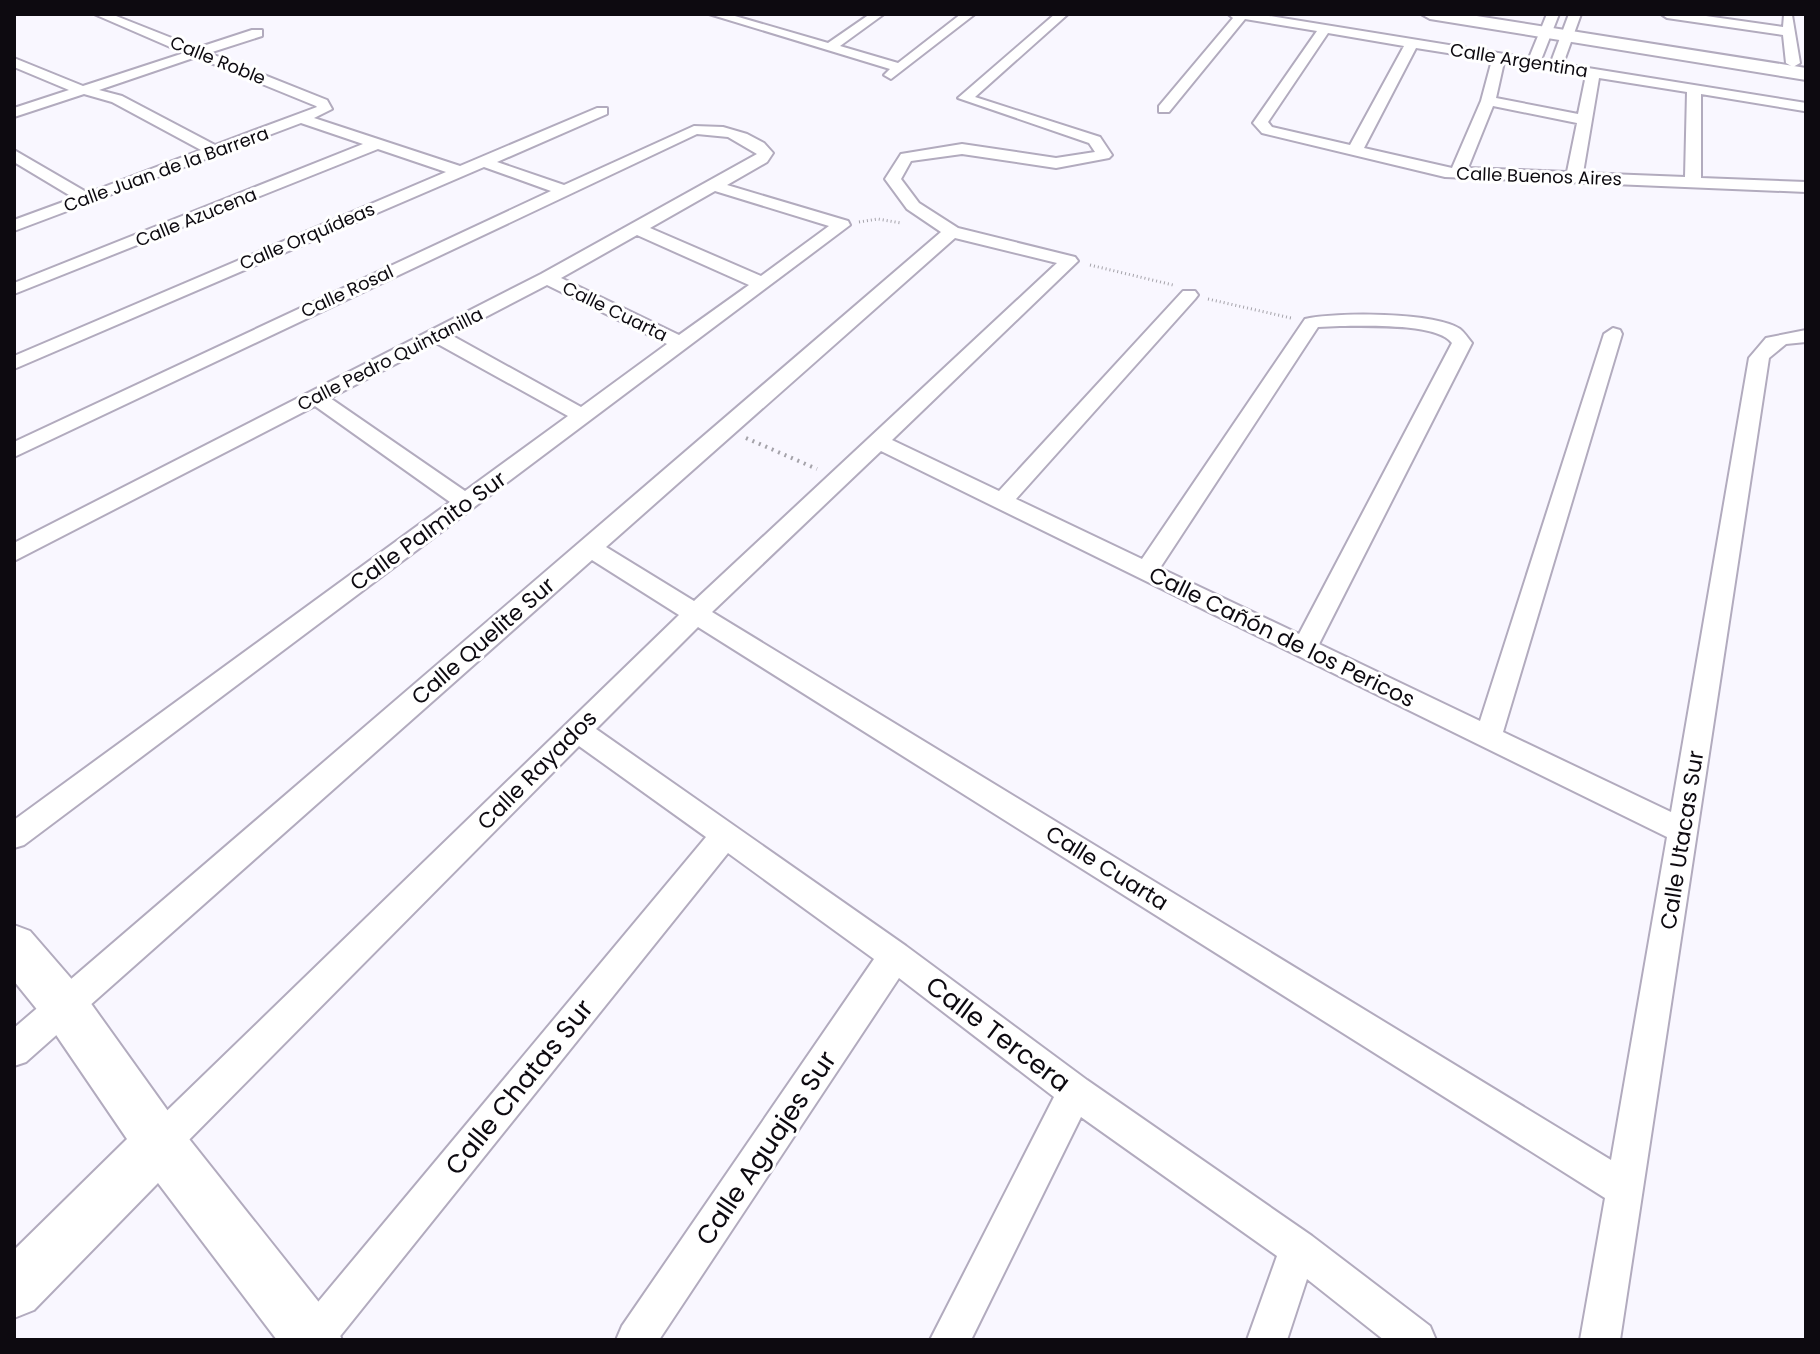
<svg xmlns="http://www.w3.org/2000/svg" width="1820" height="1354" viewBox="0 0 1820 1354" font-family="Poppins,sans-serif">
<rect width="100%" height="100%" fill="#f9f7ff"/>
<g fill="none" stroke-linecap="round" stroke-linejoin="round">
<!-- street casing -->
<g stroke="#b2abbe" stroke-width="4">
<path id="street" d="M94,14H111L197,48L252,30H262V36L209,53L327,100L332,109L314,118L460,166L597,108H607V114L497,162L564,185L694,126L723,127L747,134L764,143L773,153L767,162L727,185L848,221L850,225L24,845L14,848V820L450,502L315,406L14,561V543L541,274L757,154L728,137L697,134L14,457V442L551,191L484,167L14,369V356L446,172L378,149L14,294V283L363,144L301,123L14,231V220L74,198L14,162V150L88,193L201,150L112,102L84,94L14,117V108L69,90L14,67V58L83,86L184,53ZM196,57L316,106L317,107L215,145L122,96L99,90ZM715,191L829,226L761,276L650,228ZM637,235L749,285L679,335L561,278ZM547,285L667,344L581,407L451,335ZM436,343L568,416L465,491L330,398Z
M709,14H728L828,43L870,14H884L840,46L898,63L961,14H975L891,79L884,75L890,69Z
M1055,14H1068L975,97L1100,137L1112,155L1109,158L1056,168L962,154L911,161L901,179L919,203L958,228L1075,257L1078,261L892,440L999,491L1183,291H1195L1198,295L1195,299L1016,499L1142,559L1305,319C1335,312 1434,312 1460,329C1464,332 1468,338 1472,343L1319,644L1480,721L1604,334L1613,328L1620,330L1622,334L1503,732L1671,812L1749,358L1766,338L1806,330V342L1786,344L1769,358L1620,1340H1580L1605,1198L698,627L596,729L906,946L1087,1080L1312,1236L1430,1326L1436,1340H1384L1307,1279L1287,1340H1247L1277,1256L1081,1117L971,1340H930L1054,1097L899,978L659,1340H616L622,1326L874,959L728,853L337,1340H292L298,1326L706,837L579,746L173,1156L160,1161L147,1156L142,1143L147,1130L679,615L592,560L26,1062L14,1066V1028L941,232L907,209L885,179L901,154L962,144L1056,158L1095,152L1089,143L958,98ZM955,238L1057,263L694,601L606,547ZM1340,326C1365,326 1437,323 1452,343L1299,634L1160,568L1318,327ZM881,451L1667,837L1611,1160L712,612Z
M1228,14H1257L1529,58L1547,14H1559L1541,60L1551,62L1569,14H1581L1563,64L1806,103L1804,111L1701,94V178L1806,182V192L1445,177L1262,133L1253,123L1317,31L1245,19L1169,112H1159V106L1233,18ZM1328,33L1404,46L1350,145L1272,127L1268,122ZM1416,48L1492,60L1481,101L1452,168L1364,148ZM1504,62L1586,75L1578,114L1496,98ZM1599,78L1687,92L1685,177L1583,173ZM1493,106L1577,123L1567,172L1468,168Z
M1661,14H1692L1783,27L1784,15H1792L1800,63L1793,67L1786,63L1783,35L1667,18Z"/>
</g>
<!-- secondary casing -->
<g stroke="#b2abbe" stroke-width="4">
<path id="secondary" d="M1421,14H1464L1806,68V80L1430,19Z
M14,925L30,931L82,991L178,1125L333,1320L342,1340H277L158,1183L34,1310L14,1318V1250L127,1139L48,1023L14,981Z"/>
</g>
<!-- path-far1 -->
<path stroke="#a5a3aa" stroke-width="3" stroke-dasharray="1 3" stroke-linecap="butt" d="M859,222L878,219L901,223
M1090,265L1173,285
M1208,299L1291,318"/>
<!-- path -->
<path stroke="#a5a3aa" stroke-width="4" stroke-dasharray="2 5" stroke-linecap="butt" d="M746,438L817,469"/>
<!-- street -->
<use href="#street" fill="#fff" fill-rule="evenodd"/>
<!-- secondary -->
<use href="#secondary" fill="#fff" fill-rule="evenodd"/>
</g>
<g text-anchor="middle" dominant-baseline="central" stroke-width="6" stroke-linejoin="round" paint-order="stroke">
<!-- far-street labels -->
<g font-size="18" fill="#0d0a10" stroke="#fff">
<text transform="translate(218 60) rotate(22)">Calle Roble</text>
<text transform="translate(1519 60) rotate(9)">Calle Argentina</text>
<text transform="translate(166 169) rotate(-20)">Calle Juan de la Barrera</text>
<text transform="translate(1539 176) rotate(2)">Calle Buenos Aires</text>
<text transform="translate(196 217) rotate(-22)">Calle Azucena</text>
<text transform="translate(307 236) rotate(-23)">Calle Orquídeas</text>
<text transform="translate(347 291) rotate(-25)">Calle Rosal</text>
<text transform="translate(615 311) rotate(26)">Calle Cuarta</text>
<text transform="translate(390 359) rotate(-27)">Calle Pedro Quintanilla</text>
</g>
<!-- street labels -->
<g font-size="22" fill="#0d0a10" stroke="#fff">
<text transform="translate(428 531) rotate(-36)">Calle Palmito Sur</text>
<text transform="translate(1282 637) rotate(26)">Calle Cañón de los Pericos</text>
<text transform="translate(483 641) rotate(-41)">Calle Quelite Sur</text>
<text transform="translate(537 770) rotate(-45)">Calle Rayados</text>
<text transform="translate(1682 840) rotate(-81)">Calle Utacas Sur</text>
<text transform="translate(1107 868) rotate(32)">Calle Cuarta</text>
</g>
<!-- near-street labels -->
<g font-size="26" fill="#0d0a10" stroke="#fff">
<text transform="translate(998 1034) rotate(37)">Calle Tercera</text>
<text transform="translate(519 1087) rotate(-51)">Calle Chatas Sur</text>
<text transform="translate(766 1148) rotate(-56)">Calle Aguajes Sur</text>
</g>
</g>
<!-- border -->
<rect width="1820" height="1354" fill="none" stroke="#0d0a10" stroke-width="32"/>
</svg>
